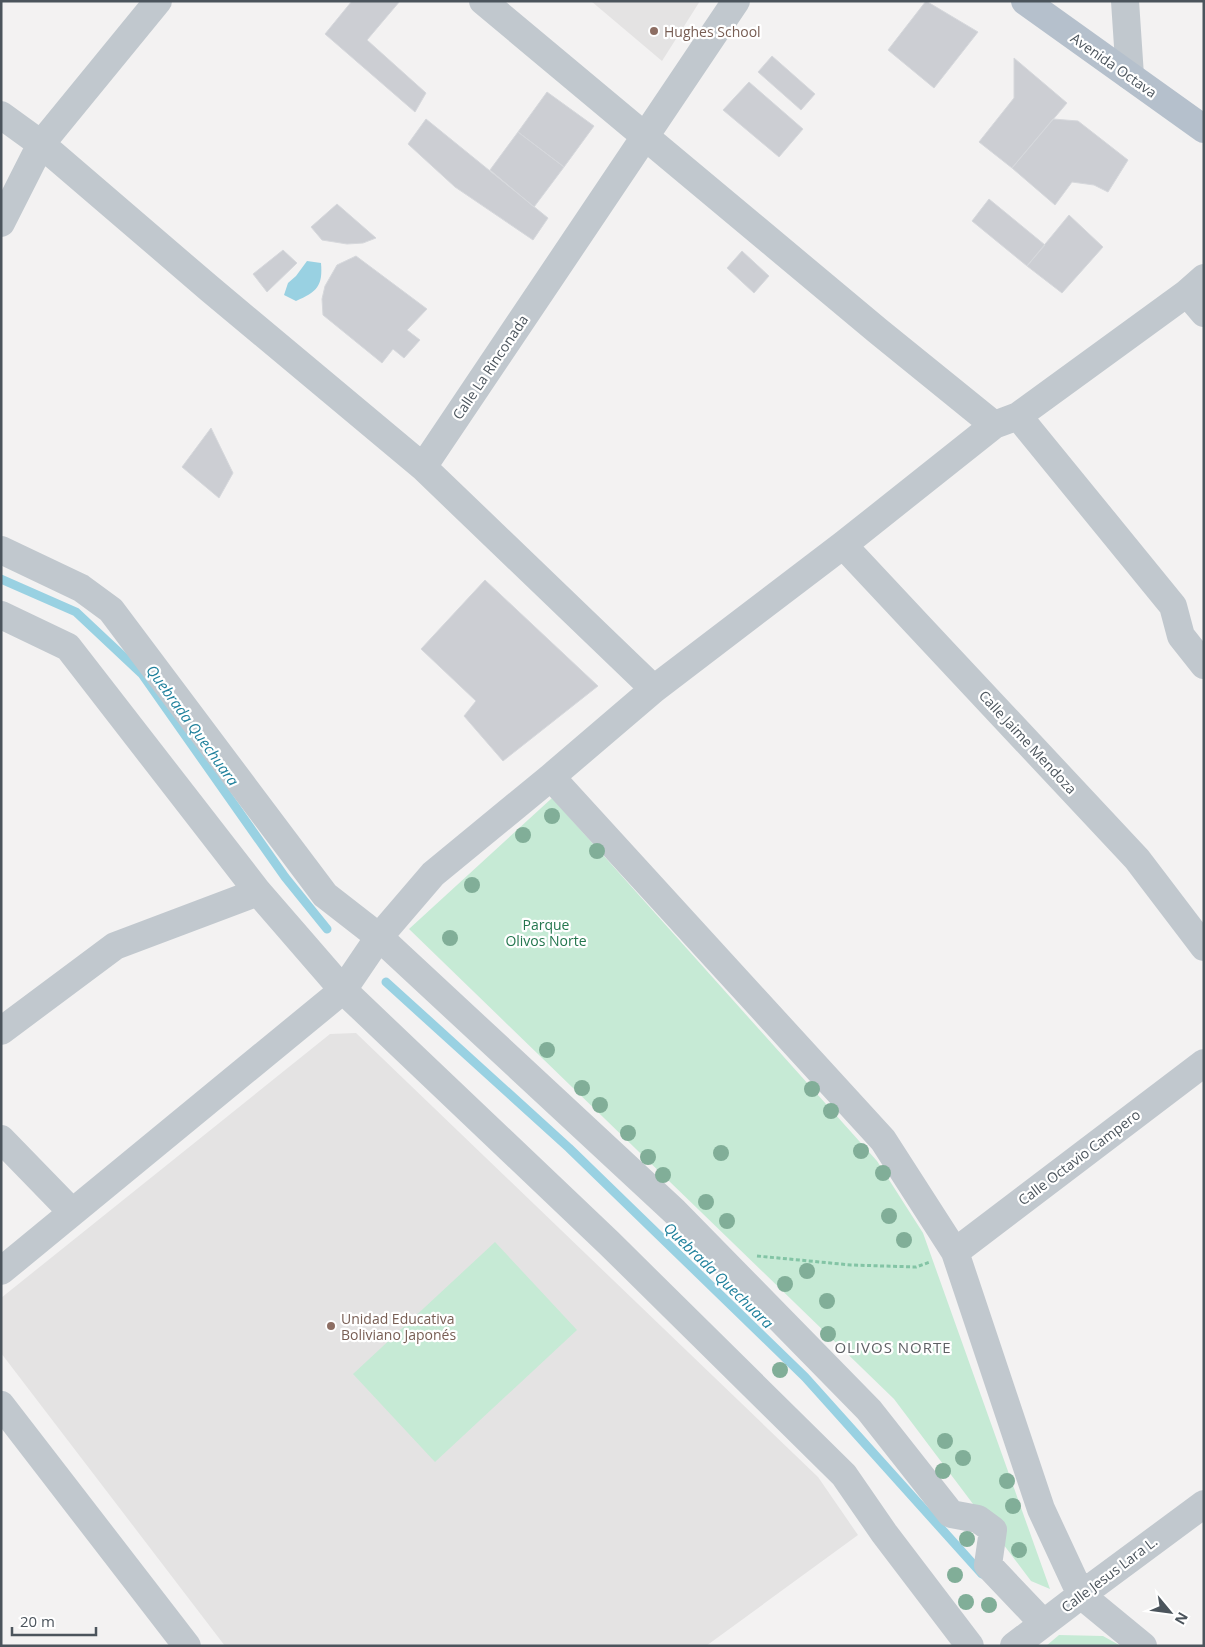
<svg xmlns="http://www.w3.org/2000/svg" width="1205" height="1647" viewBox="0 0 1205 1647" font-family="'Open Sans',sans-serif">
<rect width="100%" height="100%" fill="#f3f2f2"/>
<!-- education -->
<path fill="#e4e3e3" d="M591,1H700L662,61Z
M356,1033L818,1477L858,1535L706,1646H225L1,1353V1298L330,1034Z"/>
<!-- green -->
<path fill="#c6ead5" d="M552,798L877,1161L923,1233L1050,1589L1031,1581L894,1399L409,929Z
M495,1242L577,1330L435,1462L353,1374Z
M1059,1635L1103,1636L1121,1646H1046Z"/>
<!-- water -->
<path fill="#99d1e2" d="M307,261L321,263C323,286 317,292 296,301L284,295L288,283L296,276Z"/>
<g fill="none" stroke-linecap="round" stroke-linejoin="round">
<!-- stream -->
<path stroke="#99d1e2" stroke-width="9" d="M1,579L76,612L142,674L285,877L327,929
M386,982L569,1148L805,1377L982,1574"/>
</g>
<!-- building -->
<path fill="#ccced3" stroke="#d6d8dc" d="M352,1H400L367,40L426,93L415,112L325,34Z
M926,1L978,32L934,88L888,50Z
M772,56L815,94L801,110L758,72Z
M1014,58L1067,103L1012,168L979,142L1014,98Z
M749,82L803,129L779,157L723,110Z
M547,92L594,126L564,167L518,132Z
M426,119L548,218L533,240L455,187L408,144Z
M1053,119L1078,121L1128,160L1108,192L1094,185L1072,182L1055,205L1012,168Z
M518,132L564,167L534,207L490,170Z
M989,199L1045,245L1027,266L972,221Z
M337,204L376,238L363,243L347,244L322,240L311,227Z
M1069,215L1103,247L1062,293L1027,266Z
M283,250L297,263L267,292L253,274Z
M742,251L769,276L754,293L727,268Z
M356,256L427,309L407,330L420,340L404,358L393,349L382,363L323,315L322,299L325,286L337,265Z
M211,428L233,473L219,498L182,467Z
M485,580L598,686L503,761L464,716L476,701L421,649Z"/>
<g fill="none" stroke-linecap="round" stroke-linejoin="round">
<!-- path -->
<path stroke="#83c4a5" stroke-width="3" stroke-dasharray="4 2.5" stroke-linecap="butt" d="M757,1256L851,1265L916,1267L930,1262"/>
<!-- minor -->
<path stroke="#c1c8ce" stroke-width="28" d="M483,1L878,331L994,425
M1125,1L1130,76
M1,115L41,144L210,289L423,467L654,689
M1,223L41,144L158,1
M1187,293L1204,313
M1018,416L1173,606L1181,636L1204,665
M423,467L736,1
M843,545L1137,859L1204,947
M1,550L81,588L111,610L325,895L379,937L674,1211L869,1410L951,1514L978,1519L993,1530L988,1565L1043,1623
M1,615L68,647L258,892L343,990L609,1243L844,1475L884,1533L970,1646
M551,777L883,1140L955,1252L1041,1509L1081,1595L1143,1646
M1,1031L115,946L258,892
M1,1139L72,1212
M955,1252L1204,1063
M1,1271L343,990L379,937L433,874L551,777L654,689L843,545L994,425L1018,416L1187,293L1204,278
M1,1405L187,1646
M1014,1646L1081,1595L1204,1504"/>
<!-- major -->
<path stroke="#b5c0cc" stroke-width="28" d="M1025,1L1204,129"/>
</g>
<!-- trees -->
<g fill="#81ae98">
<circle cx="552" cy="816" r="8"/>
<circle cx="523" cy="835" r="8"/>
<circle cx="597" cy="851" r="8"/>
<circle cx="472" cy="885" r="8"/>
<circle cx="450" cy="938" r="8"/>
<circle cx="547" cy="1050" r="8"/>
<circle cx="582" cy="1088" r="8"/>
<circle cx="812" cy="1089" r="8"/>
<circle cx="600" cy="1105" r="8"/>
<circle cx="831" cy="1111" r="8"/>
<circle cx="628" cy="1133" r="8"/>
<circle cx="861" cy="1151" r="8"/>
<circle cx="721" cy="1153" r="8"/>
<circle cx="648" cy="1157" r="8"/>
<circle cx="883" cy="1173" r="8"/>
<circle cx="663" cy="1175" r="8"/>
<circle cx="706" cy="1202" r="8"/>
<circle cx="889" cy="1216" r="8"/>
<circle cx="727" cy="1221" r="8"/>
<circle cx="904" cy="1240" r="8"/>
<circle cx="807" cy="1271" r="8"/>
<circle cx="785" cy="1284" r="8"/>
<circle cx="827" cy="1301" r="8"/>
<circle cx="828" cy="1334" r="8"/>
<circle cx="780" cy="1370" r="8"/>
<circle cx="945" cy="1441" r="8"/>
<circle cx="963" cy="1458" r="8"/>
<circle cx="943" cy="1471" r="8"/>
<circle cx="1007" cy="1481" r="8"/>
<circle cx="1013" cy="1506" r="8"/>
<circle cx="967" cy="1539" r="8"/>
<circle cx="1019" cy="1550" r="8"/>
<circle cx="955" cy="1575" r="8"/>
<circle cx="966" cy="1602" r="8"/>
<circle cx="989" cy="1605" r="8"/>
</g>
<!-- markers -->
<g fill="#8d6e63" stroke="#fff" stroke-width="2">
<circle cx="654" cy="31" r="5"/>
<circle cx="331" cy="1326" r="5"/>
</g>
<g text-anchor="middle" dominant-baseline="central" stroke-width="4.5" stroke-linejoin="round" paint-order="stroke">
<!-- education labels -->
<g font-size="14" fill="#785e54" stroke="#fff" text-anchor="start">
<text x="664" y="31">Hughes School</text>
<text x="341" y="1318">Unidad Educativa<tspan x="341" dy="16">Boliviano Japonés</tspan></text>
</g>
<!-- street labels -->
<g font-size="14" fill="#4b545c" stroke="#fff">
<text transform="translate(1114 65) rotate(35)">Avenida Octava</text>
<text transform="translate(490 367) rotate(-56)">Calle La Rinconada</text>
<text transform="translate(1028 742) rotate(47)">Calle Jaime Mendoza</text>
<text transform="translate(1079 1157) rotate(-37)">Calle Octavio Campero</text>
<text transform="translate(1109 1574) rotate(-37)">Calle Jesus Lara L.</text>
</g>
<!-- park labels -->
<g font-size="14" fill="#24764e" stroke="#fff">
<text x="546" y="924">Parque<tspan x="546" dy="16">Olivos Norte</tspan></text>
</g>
<!-- water labels -->
<g font-size="15" font-style="italic" fill="#1f809c" stroke="#fff">
<text transform="translate(193 725) rotate(54)">Quebrada Quechuara</text>
<text transform="translate(719 1275) rotate(44)">Quebrada Quechuara</text>
</g>
<!-- neighbourhood labels -->
<g font-size="15" letter-spacing="1" fill="#5f6165" stroke="#fff">
<text x="893" y="1347">OLIVOS NORTE</text>
</g>
</g>
<!-- border -->
<rect width="1205" height="1647" fill="none" stroke="#4b545c" stroke-width="5"/>
<!-- north arrow -->
<g transform="translate(1170 1612) rotate(119)" stroke="#ffffff" stroke-width="4" paint-order="stroke">
<path d="M0-4L9 19L0 12L-9 19Z" fill="#4b545c"/>
<text y="-8" font-size="14" font-weight="bold" text-anchor="middle" fill="#4b545c">N</text>
</g>
<!-- scale -->
<path d="M12 1627v8h84v-8" fill="none" stroke="#4b545c" stroke-width="2.5"/>
<text x="20" y="1627" font-size="15" fill="#4b545c" stroke="#ffffff" stroke-width="4" paint-order="stroke">20 m</text>
</svg>
